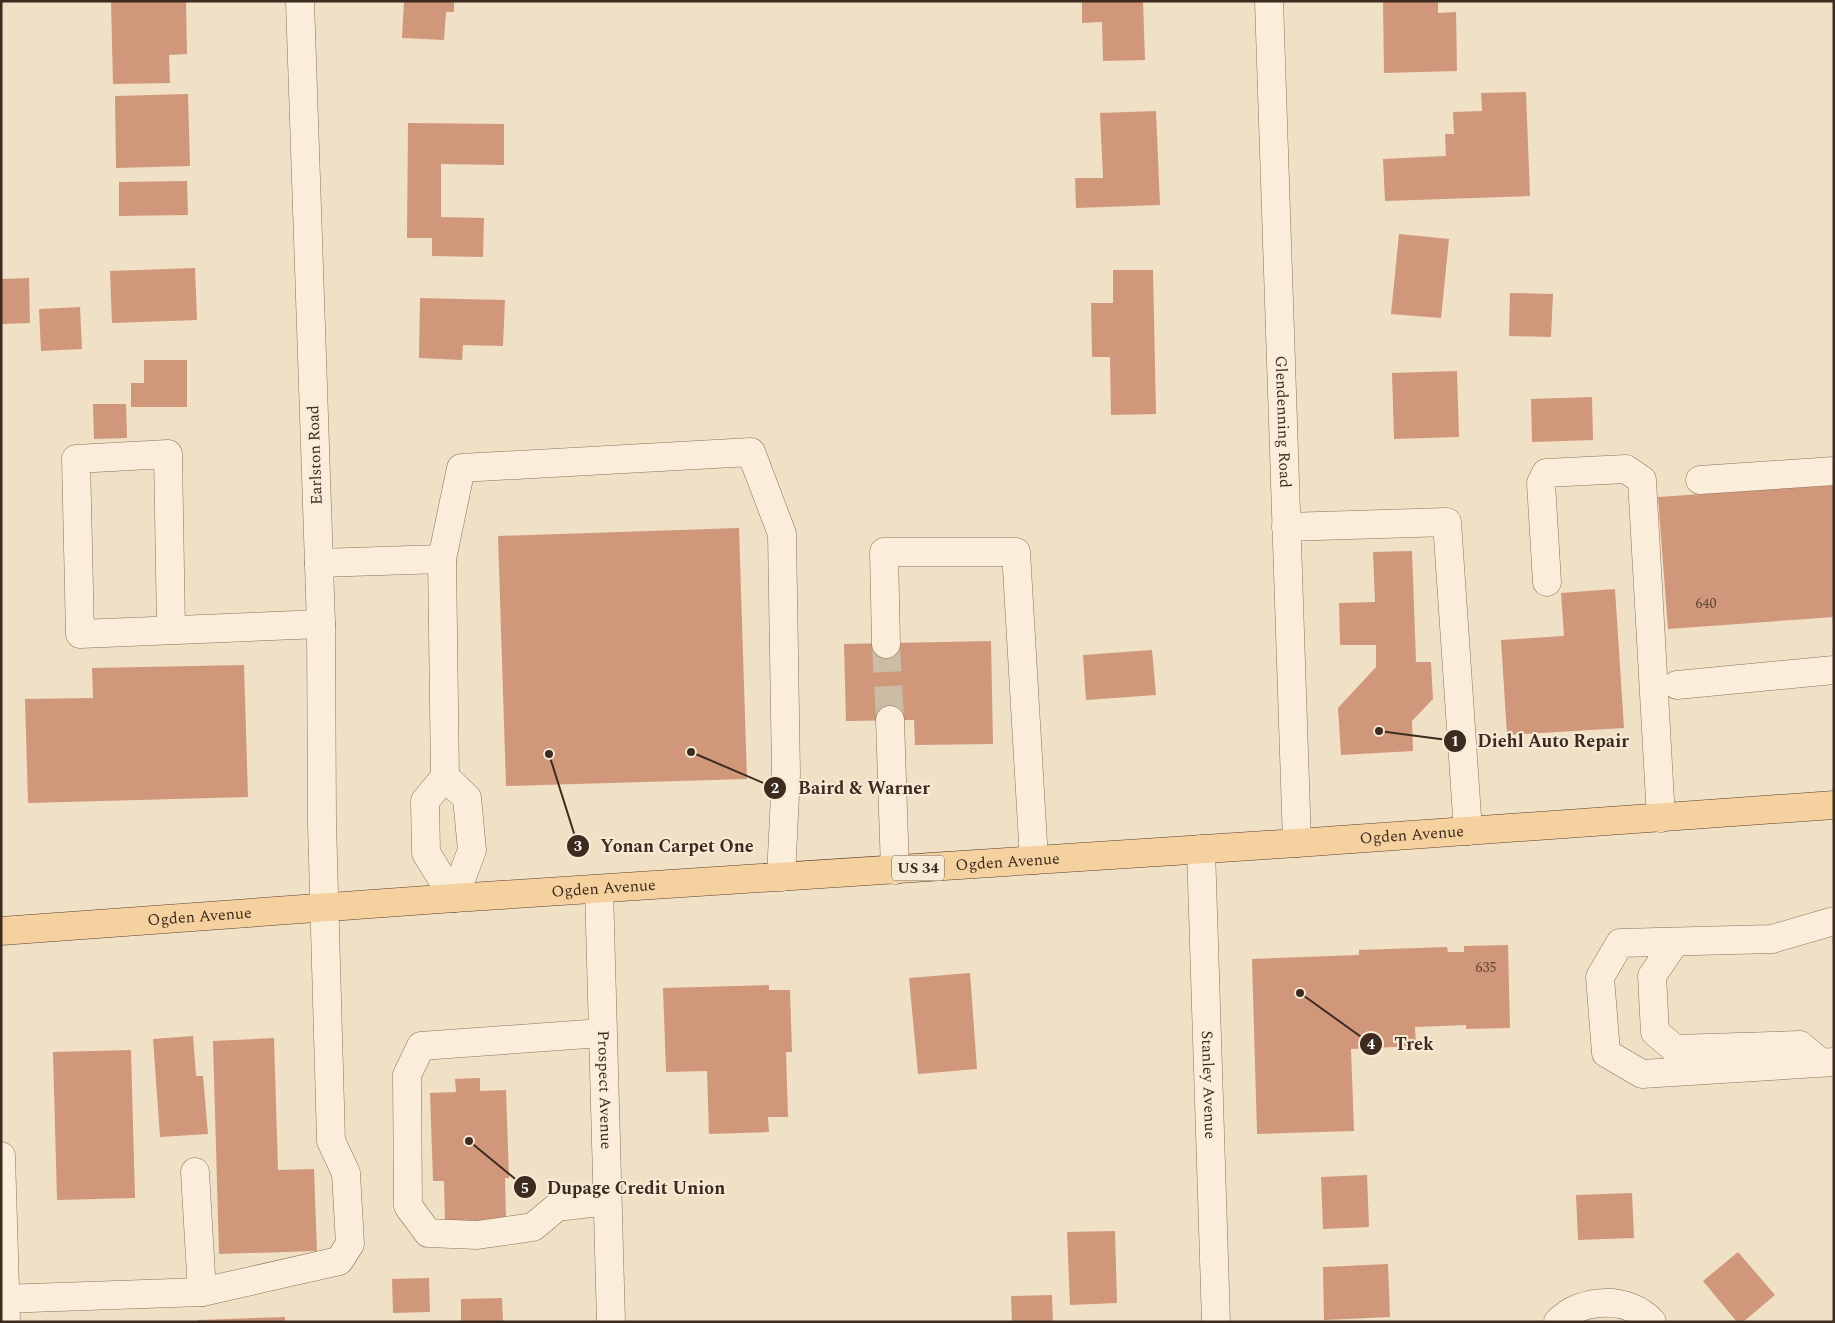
<svg xmlns="http://www.w3.org/2000/svg" width="1835" height="1323" viewBox="0 0 1835 1323" font-family="Spectral,serif">
<rect width="100%" height="100%" fill="#f0e0c6"/>
<!-- building -->
<path fill="#d0977b" d="M111,1H186L187,54L169,55L170,83L113,84Z
M404,1H454V12H446L444,40L402,38Z
M1082,1H1143L1145,60L1103,61L1102,22L1082,23Z
M1383,1H1438V13L1456,12L1457,71L1384,73Z
M1526,92L1530,196L1385,201L1383,159L1446,156L1445,134H1454L1453,112L1482,111L1481,93Z
M188,94L190,166L116,168L115,96Z
M1156,111L1160,205L1076,208L1075,178H1103L1100,113Z
M408,123L504,124V165L441,164V217L484,218L483,257L432,256V238H407Z
M187,181L188,215L119,216V182Z
M1399,234L1449,239L1441,318L1391,314Z
M195,268L197,320L112,323L110,271Z
M1113,270H1153L1156,414L1111,415L1110,357H1092L1091,303H1113Z
M29,278L30,323L1,324V279Z
M1510,293L1553,294L1551,337L1509,336Z
M420,298L505,300L503,346L463,345L462,360L419,358Z
M80,307L82,349L41,351L39,309Z
M144,360H187V407H131V383H144Z
M1457,371L1459,437L1394,439L1392,373Z
M1592,397L1593,440L1532,442L1531,399Z
M93,404H126L127,438L94,439Z
M1834,485V617L1668,629L1658,497Z
M739,528L747,779L506,786L498,536Z
M1412,551L1416,662H1431L1433,699L1412,721L1413,751L1341,755L1338,708L1376,667V645H1340L1339,603L1375,602L1373,552Z
M1615,589L1624,728L1507,735L1501,640L1564,636L1561,593Z
M991,641L993,744L915,745L914,720L846,721L844,644Z
M1152,650L1156,695L1086,700L1083,655Z
M244,665L248,797L28,803L25,699L93,698L92,668Z
M1508,945L1510,1028L1466,1029V1025L1415,1027L1416,1046L1351,1049L1354,1131L1257,1134L1252,959L1359,955V950L1447,947L1448,952H1464V946Z
M970,973L977,1069L918,1074L909,978Z
M769,985V990H790L792,1052H786L788,1117H768L769,1132L709,1134L707,1071L666,1072L663,988Z
M193,1036L196,1076H203L208,1134L160,1137L153,1039Z
M274,1038L278,1170L314,1169L317,1251L219,1254L213,1041Z
M131,1050L135,1198L57,1200L53,1052Z
M480,1078V1091L506,1090L509,1178H505L506,1221L445,1223L444,1181H433L430,1093L456,1092L455,1079Z
M1367,1175L1369,1227L1323,1229L1321,1177Z
M1632,1193L1634,1238L1578,1240L1576,1195Z
M1115,1231L1117,1303L1070,1305L1067,1232Z
M1738,1252L1775,1295L1743,1322H1737L1703,1281Z
M1388,1264L1390,1317L1324,1320L1323,1267Z
M429,1278L430,1312L393,1313L392,1279Z
M1052,1295L1053,1322H1012L1011,1296Z
M502,1298L503,1322H461V1299Z
M285,1317V1322H198V1320Z"/>
<g fill="none" stroke-linecap="round" stroke-linejoin="round">
<!-- minor-tunnel -->
<path stroke="#ccbca5" stroke-width="28" stroke-dasharray="28 14" stroke-linecap="butt" d="M886,644L890,720"/>
<!-- minor casing -->
<g stroke="#8d715b" stroke-width="29">
<g id="minor">
<path id="s1" d="M1269,1L1297,843"/>
<path d="M1700,480L1834,471"/>
<path d="M1286,527L1447,522L1468,831"/>
<path d="M442,559L461,468L751,452L782,534L786,774L781,877"/>
<path d="M319,563L442,559L445,777L425,801L426,853L454,898"/>
<path d="M1547,582L1541,483L1546,473L1626,469L1642,480L1661,818"/>
<path d="M171,629L168,454L76,459L80,634L321,624"/>
<path d="M886,644L884,552H1016L1034,860"/>
<path d="M1677,685L1834,670"/>
<path d="M890,720L895,870"/>
<path d="M445,777L467,798L472,850L454,898"/>
<path id="s2" d="M1201,849L1216,1322"/>
<path id="s3" d="M599,889L611,1322"/>
<path d="M1834,921L1772,939L1620,943L1600,977L1606,1053L1642,1074L1834,1062"/>
<path d="M1675,942L1652,976L1655,1032L1675,1049L1800,1045L1819,1061"/>
<path d="M602,1033L421,1046L407,1075L408,1206L428,1233L477,1235L533,1227L557,1207L607,1201"/>
<path d="M1,1156L6,1322"/>
<path d="M202,1292L339,1261L350,1244L346,1173L331,1141L322,823L321,624L300,1"/>
<path d="M1,1299L202,1292L195,1172"/>
<path d="M1558,1322C1582,1297 1629,1296 1652,1322"/>
</g>
</g>
<!-- major casing -->
<g stroke="#5b3f2f" stroke-width="29">
<g id="major">
<path id="s4" d="M1,931L454,898L1297,843L1834,805"/>
</g>
</g>
<!-- minor -->
<use href="#minor" stroke="#faeeda" stroke-width="28"/>
<!-- major -->
<use href="#major" stroke="#f4d19e" stroke-width="28"/>
</g>
<g text-anchor="middle" dominant-baseline="central" stroke-width="4" stroke-linejoin="round" paint-order="stroke">
<!-- number labels -->
<g font-size="14" fill="#624636">
<text x="1706" y="603">640</text>
<text x="1486" y="967">635</text>
</g>
<!-- shield labels -->
<rect fill="#f7ebd7" stroke="#756556" stroke-width="1" x="892" y="855.5" width="52" height="25" rx="4"/>
<g font-size="15" font-weight="bold" fill="#3d2b1f">
<text x="918" y="868">US 34</text>
</g>
<!-- street labels -->
<g font-size="16" fill="#3d2b1f" stroke="#f7ebd7">
<text stroke="none"><textPath href="#s1" startOffset="421">Glendenning Road</textPath></text>
<text transform="translate(315 455) rotate(-92)">Earlston Road</text>
<text stroke="none"><textPath href="#s4" startOffset="1414">Ogden Avenue</textPath></text>
<text stroke="none"><textPath href="#s4" startOffset="1009">Ogden Avenue</textPath></text>
<text stroke="none"><textPath href="#s4" startOffset="604">Ogden Avenue</textPath></text>
<text stroke="none"><textPath href="#s4" startOffset="199">Ogden Avenue</textPath></text>
<text stroke="none"><textPath href="#s2" startOffset="236">Stanley Avenue</textPath></text>
<text stroke="none"><textPath href="#s3" startOffset="201">Prospect Avenue</textPath></text>
</g>
</g>
<!-- callouts -->
<path fill="none" stroke="#3d2b1f" stroke-width="2" d="M1379 731L1455 741M691 752L775 788M549 754L578 846M1300 993L1371 1044M469 1141L525 1187"/>
<g fill="#3d2b1f" stroke="#f7ebd7" stroke-width="2">
<circle cx="1379" cy="731" r="5"/>
<circle cx="691" cy="752" r="5"/>
<circle cx="549" cy="754" r="5"/>
<circle cx="1300" cy="993" r="5"/>
<circle cx="469" cy="1141" r="5"/>
<circle cx="1455" cy="741" r="12"/>
<circle cx="775" cy="788" r="12"/>
<circle cx="578" cy="846" r="12"/>
<circle cx="1371" cy="1044" r="12"/>
<circle cx="525" cy="1187" r="12"/>
</g>
<g font-size="15" text-anchor="middle" font-weight="bold" fill="#fff">
<text x="1455" y="746">1</text>
<text x="775" y="793">2</text>
<text x="578" y="851">3</text>
<text x="1371" y="1049">4</text>
<text x="525" y="1193">5</text>
</g>
<g font-size="18" text-anchor="middle" font-weight="bold" fill="#3d2b1f" stroke="#f7ebd7" stroke-width="4" stroke-linejoin="round" paint-order="stroke">
<text x="1553" y="747">Diehl Auto Repair</text>
<text x="864" y="794">Baird &amp; Warner</text>
<text x="677" y="852">Yonan Carpet One</text>
<text x="1414" y="1050">Trek</text>
<text x="636" y="1194">Dupage Credit Union</text>
</g>
<!-- border -->
<rect width="1835" height="1323" fill="none" stroke="#3d2b1f" stroke-width="5"/>
</svg>
